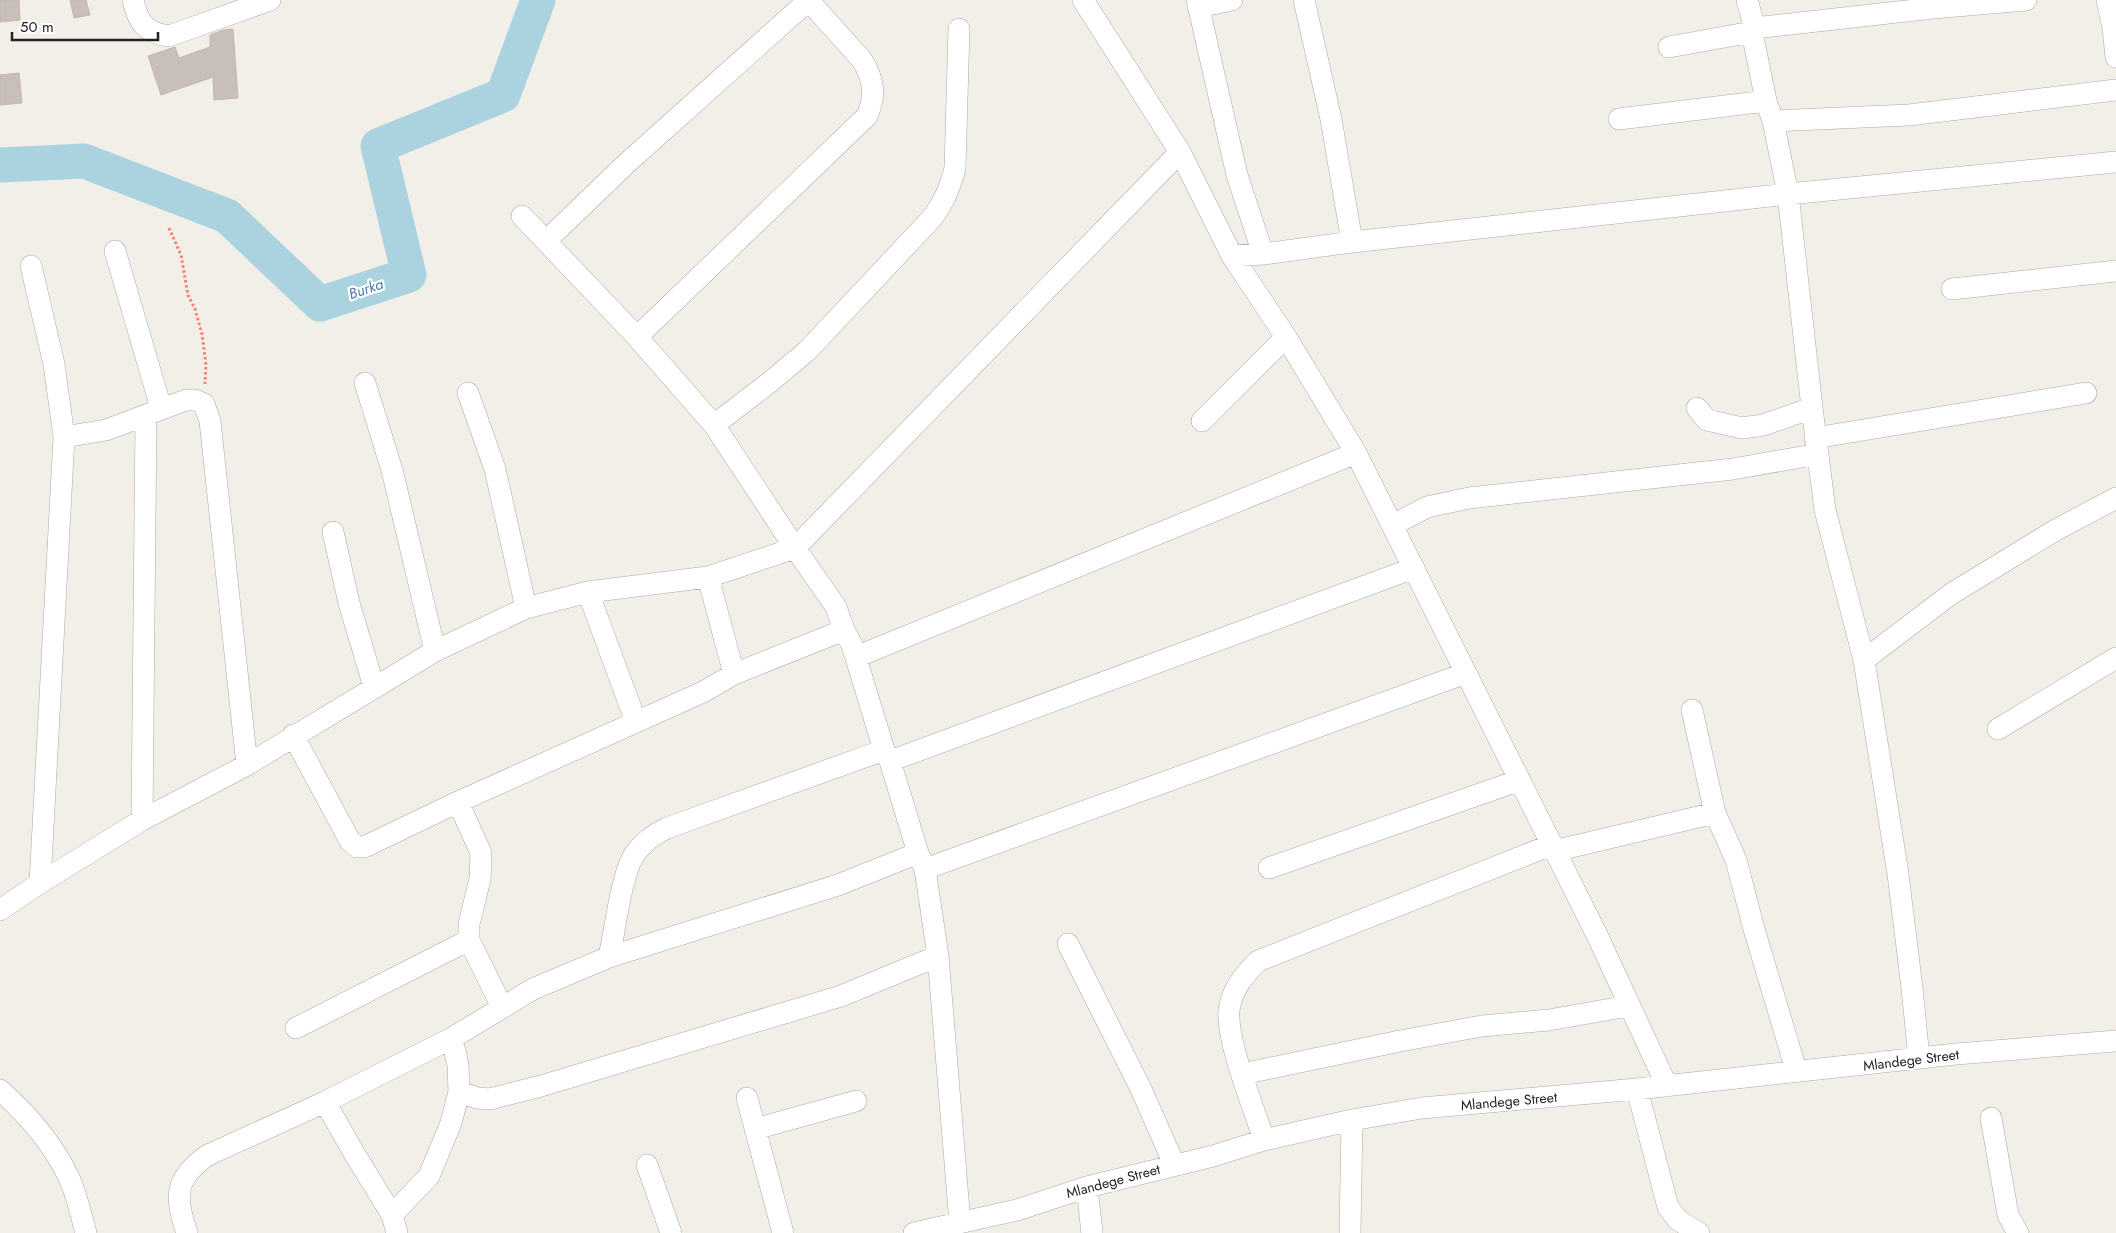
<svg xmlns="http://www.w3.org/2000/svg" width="2116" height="1233" viewBox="0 0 2116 1233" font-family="Jost,sans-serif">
<rect width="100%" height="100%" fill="#f2efe9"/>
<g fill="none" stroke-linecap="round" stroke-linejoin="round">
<!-- river -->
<path stroke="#aad3df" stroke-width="35" d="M0,165L84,161L227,216L320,304L409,275L378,146L503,95L538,0"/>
</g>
<!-- building -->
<path fill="#c7bfb8" stroke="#c4b6ab" d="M0,0H19L20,20L0,22Z
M70,0H86L90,15L74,18Z
M233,29L238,98L214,100L213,77L161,95L148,56L175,47L179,58L210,47V35L223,30Z
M19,73L22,103L0,105V75Z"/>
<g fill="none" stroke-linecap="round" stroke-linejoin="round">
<!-- minor casing -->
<g stroke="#a9a9a9" stroke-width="22">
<path id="minor" d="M133,0C138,22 145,33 169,36L270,0
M1083,0L1180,152L1232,256L1286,337L1356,453L1597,935L1667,1086
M1197,0L1237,175L1263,254
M1304,0L1331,119L1352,242
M1747,0L1755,28L1752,32L1766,101L1773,121L1788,194L1812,408L1825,510L1864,660L1898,874L1912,988L1919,1058
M2107,0L2113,28L2116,57
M1198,7L1232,0
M1755,28L1933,8L2026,0
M1669,47L1752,32
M1619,119L1766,101
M1773,121L1909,115L2116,90
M522,216L637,337L714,425L795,548L836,607L844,630L852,645L884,750L890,761L918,853L925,869L938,956L960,1223
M546,241L627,163L809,0
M115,251L161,408
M1232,256L1263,254L1352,242L1788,194L2116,162
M31,266L54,364L64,437L40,883
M1952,289L2116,271
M637,337L867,116C876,96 874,79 862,60L808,0
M365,383L392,470L435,651
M468,393L495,469L526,608
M1697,408L1707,420L1742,428L1763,425L1812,408
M1202,421L1286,337
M714,425L770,382L807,351L932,218C944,202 950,188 955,168L959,29
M64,437L106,430L186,400H195L204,404L210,421L247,765
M1815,438L2086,393
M1393,525L1427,507L1469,498L1733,469L1818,454
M333,532L349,603L374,687
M708,577L734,674
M588,592L636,722
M856,657L1356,453
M1864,660L1951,594L2054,531L2116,498
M1692,710L1715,813L1736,860L1754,929L1796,1070
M1998,729L2116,658
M293,735L350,841L357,847H364L458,802L703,692L734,674L844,630
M890,761L1414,568
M458,802L481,853L480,879L469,924V940L502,1007
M142,820L146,416
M1554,851L1715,813
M1269,868L1520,780
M925,869L1466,673
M0,910L40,883L142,820L247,765L435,651L526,608L588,592L708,577L795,548L1180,152
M1068,944L1141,1089L1174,1164
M609,957C615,931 621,876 634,855C643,842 654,834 667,828L884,750
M296,1028L469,940
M1242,1074L1400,1041L1482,1026L1549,1020L1628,1006
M1637,1089L1668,1207L1678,1220L1699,1233
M0,1090C28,1115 53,1143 69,1178C77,1195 81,1215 86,1233
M459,1092L477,1098L490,1099L541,1086L841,996L938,956
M747,1098L783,1233
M325,1102L354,1153L392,1215L397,1233
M1991,1118L2008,1215L2018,1233
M755,1129L856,1101
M1264,1140C1254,1108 1226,1041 1229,1010C1232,989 1244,975 1258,961L1551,845
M647,1165L671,1233
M1087,1187L1092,1233
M392,1215L429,1176L451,1123L459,1092L458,1065L452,1038
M187,1233C174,1195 175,1178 208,1155L325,1102L452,1038L533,989L609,957L838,885L918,853
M914,1233L1017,1210L1087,1187L1213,1156L1264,1140L1352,1120L1422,1108L1637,1089L1956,1054L2116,1041
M1350,1233L1352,1120"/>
</g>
<!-- path -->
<path stroke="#fa8072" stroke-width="3" stroke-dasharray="2.5 2.5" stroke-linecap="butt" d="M169,228L181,255L188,295L195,309L202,334L206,365L205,384"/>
<!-- minor -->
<use href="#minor" stroke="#fff" stroke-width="21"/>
</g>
<g text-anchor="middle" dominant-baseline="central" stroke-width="4.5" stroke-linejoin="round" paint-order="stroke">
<!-- street labels -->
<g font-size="14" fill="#222" stroke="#fff">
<text transform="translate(1911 1060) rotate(-7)">Mlandege Street</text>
<text transform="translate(1509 1101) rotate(-5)">Mlandege Street</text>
<text transform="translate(1113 1181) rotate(-15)">Mlandege Street</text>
</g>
<!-- water labels -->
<g font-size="15" font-style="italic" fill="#4a7aab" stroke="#fff">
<text transform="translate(366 289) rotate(-19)">Burka</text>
</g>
</g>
<!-- scale -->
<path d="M12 32v8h146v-8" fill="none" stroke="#222222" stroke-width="2.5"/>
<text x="20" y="32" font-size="15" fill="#222222" stroke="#ffffff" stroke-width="4" paint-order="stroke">50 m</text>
</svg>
